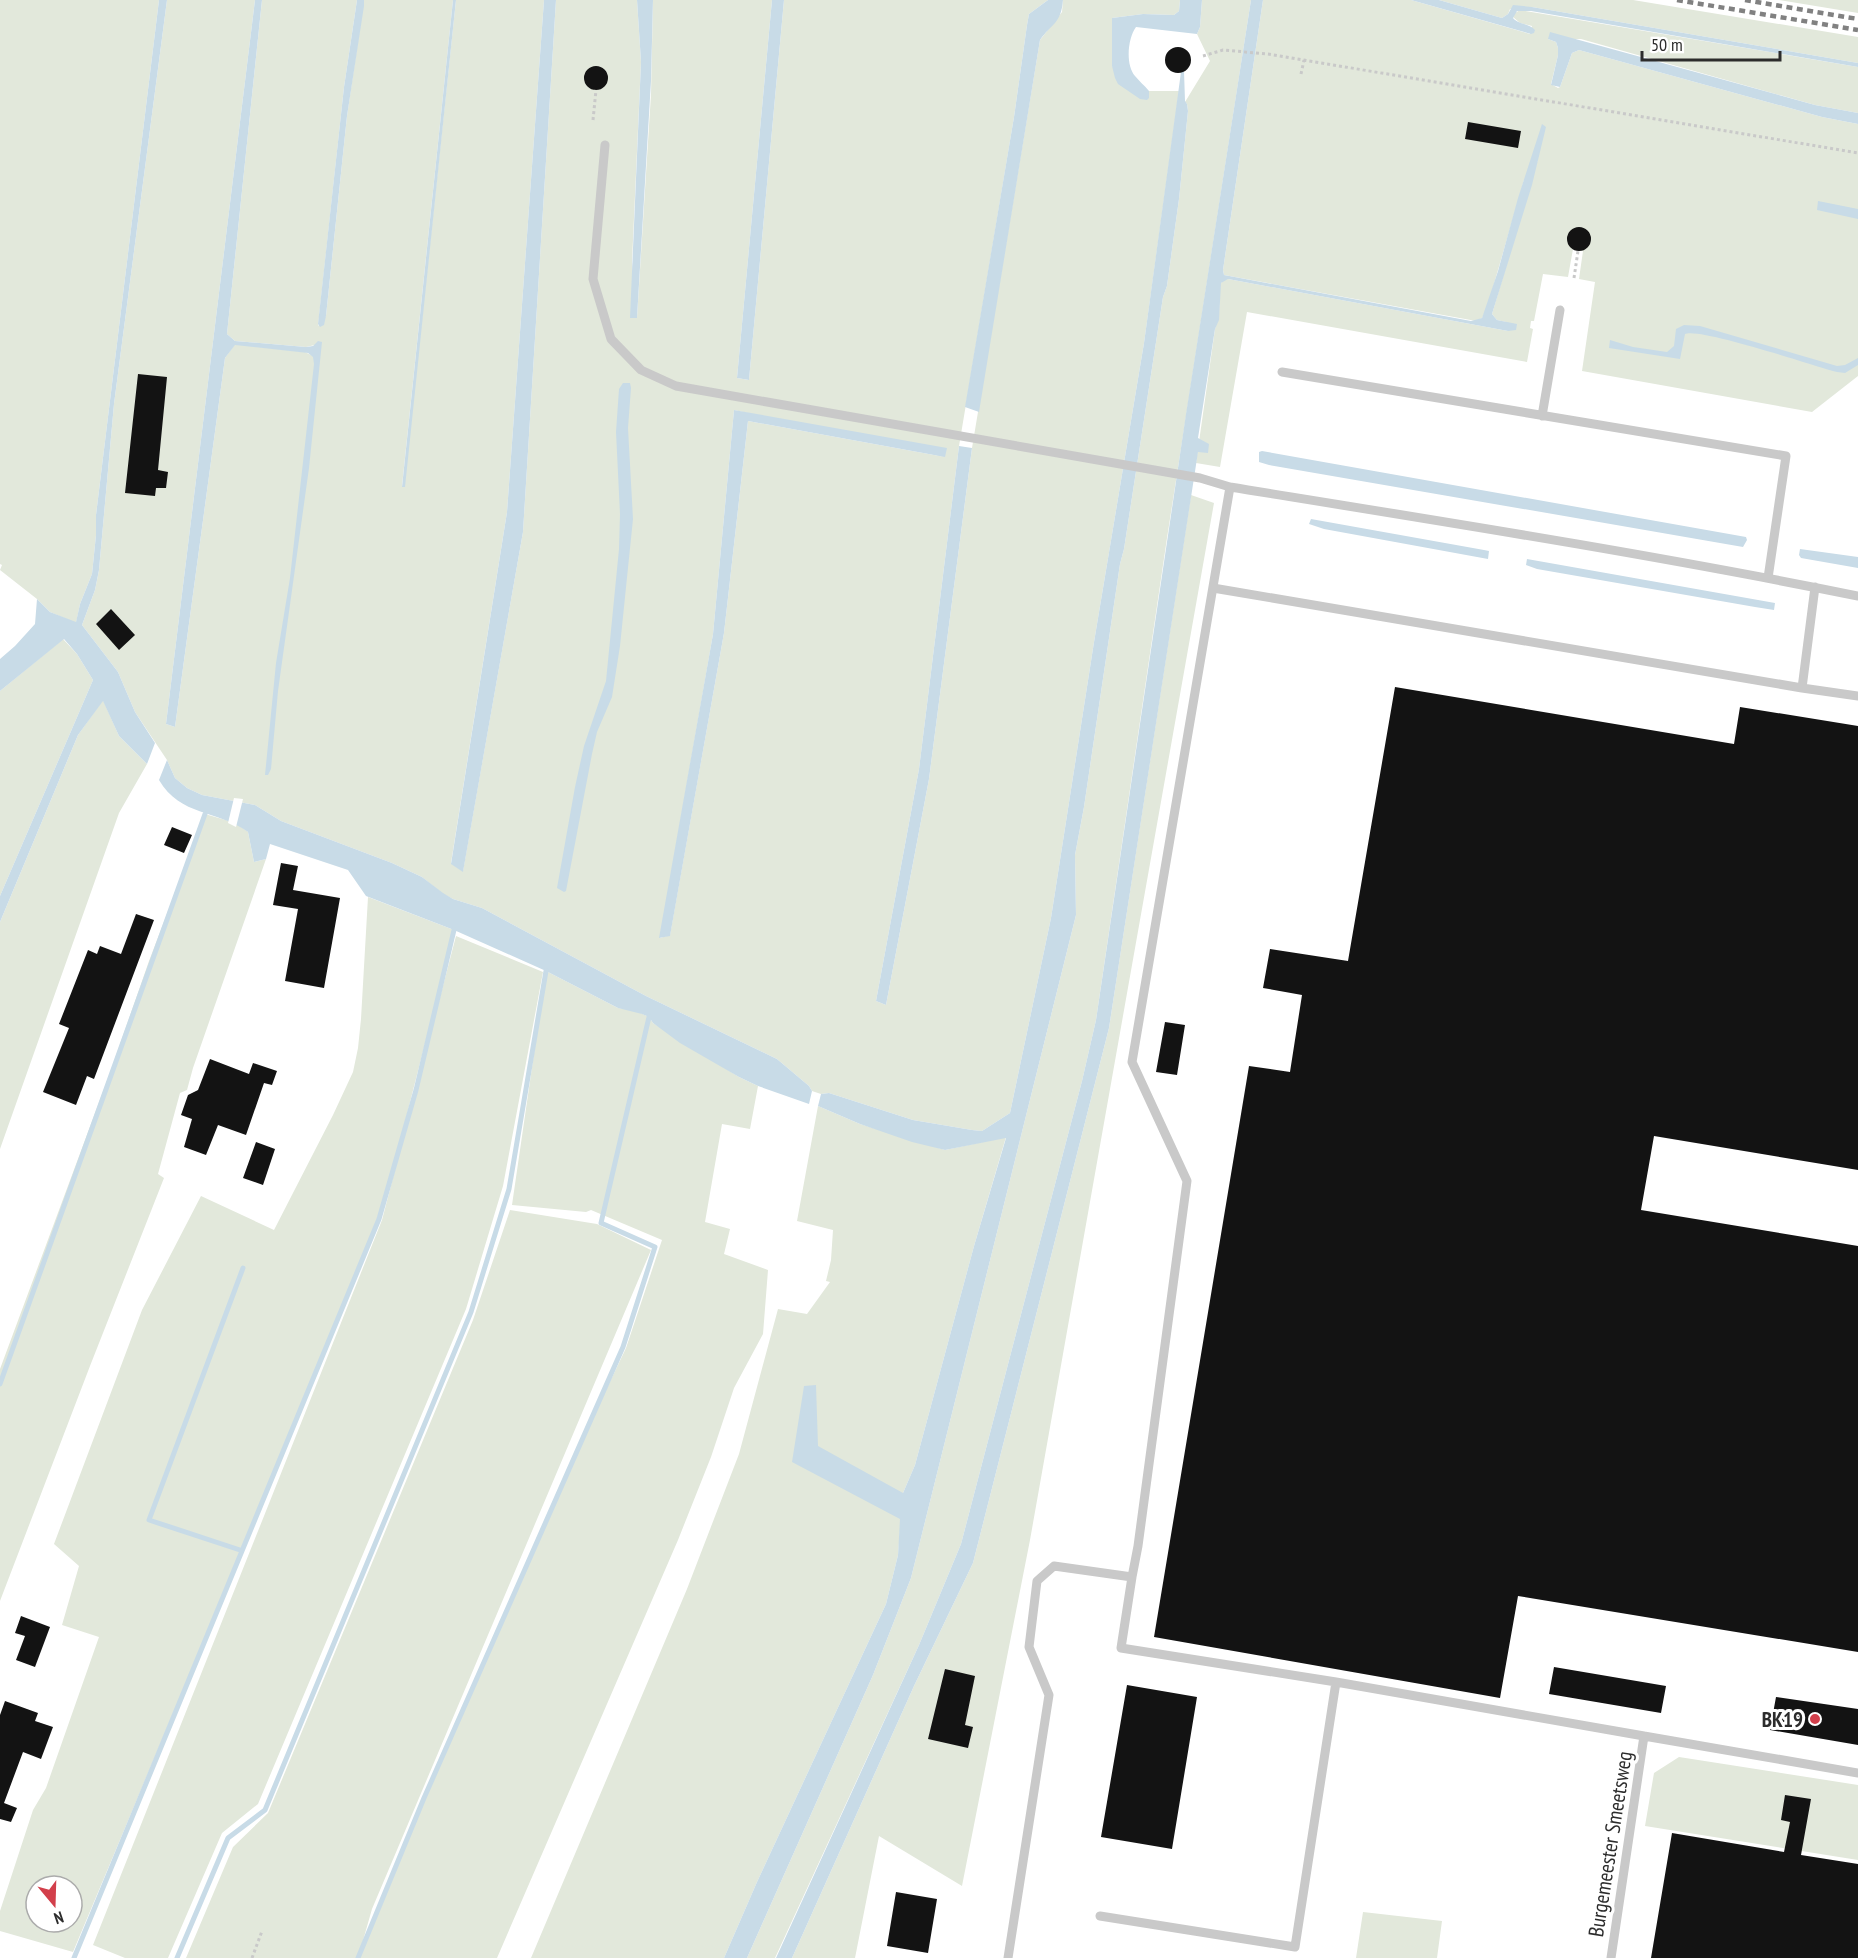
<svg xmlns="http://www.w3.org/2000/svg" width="1858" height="1958" viewBox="0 0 1858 1958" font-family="'PT Sans Narrow',sans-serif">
<rect width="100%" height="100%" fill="#fff"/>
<!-- green -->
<path fill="#e2e8db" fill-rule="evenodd" d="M0,0H159L96,515V535L92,574L80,604L76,623L50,612L37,599L0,570L2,565L0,564Z
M167,0H255L166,724L175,727L225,358L235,344L305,352L313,356L315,345L306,347L235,341L227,334L262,0H357L344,87L318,326L326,316L347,116L364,0H453L402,486L404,487L456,0H544L507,512L451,863L463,871L523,532L556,0H637L641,62L632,262L637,318L651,94L653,0H772L737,378L749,380L784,0H1048L1029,14L1027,25L1014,117L959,446L919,769L876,1001L886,1005L929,779L972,448L1040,40L1062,12L1063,0H1180L1179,11L1174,15L1143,14L1112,18V66L1149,98V91H1179L1144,343L1094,642L1051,918L1010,1113L982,1131L972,1130L913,1120L829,1093L821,1094L812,1091L809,1086L777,1059L646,996L482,908L453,899L443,894L422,877L392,863L281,821L255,805L202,795L187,788L175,778L167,760L135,712L118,672L82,625L95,590L99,570L114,404ZM734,410L945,457L748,421L724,633L670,935L660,938L713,634Z
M1202,0H1251L1167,538L1096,1020L1082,1081L961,1544L919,1645L775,1958H747L873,1675L911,1578L1076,915L1075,855L1084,807L1120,564L1124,549L1163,297L1167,286L1179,199L1188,111L1187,104L1185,102L1210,61L1197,34L1200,27Z
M1263,0H1411L1530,34L1532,26L1520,23L1513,17L1515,13L1520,10L1858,67V113L1815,105L1581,39H1548L1556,42L1558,48V55L1551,84L1558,88L1560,87L1572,53L1579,50L1822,117L1858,124V376L1812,412L1582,371L1595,282L1579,279L1583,251L1573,249L1568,277L1543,274L1534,321H1531L1530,328L1533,329L1527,362L1247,312L1220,467L1196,463L1215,329L1219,314L1220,285L1223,280L1228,279L1508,331L1506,322L1497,320L1492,314L1538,159L1524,180L1487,308L1482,318L1476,321L1224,275L1223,270Z
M1439,0H1633L1858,37V63L1532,7L1510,9L1508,14L1502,18Z
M1779,0H1858V13Z
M1191,495L1214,503L1030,1540L962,1886L879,1836L855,1958H792L914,1686L973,1563L1109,1028Z
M63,639L77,654L93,680L0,896V691Z
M103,700L119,736L147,764L119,813L0,1149V922L78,735Z
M205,814L236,823L248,832L254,862L266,859L193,1068L187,1090L180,1093L158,1174L164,1178L90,1366L0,1601V1369L111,1070L149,961Z
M368,897L454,930L397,1153L377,1219L348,1296L73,1952L0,1931V1911L33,1810L46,1788L99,1637L62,1625L79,1566L54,1544L142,1310L201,1196L274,1230L333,1115L353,1072L358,1048L361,1019ZM36,1886H72V1922H36Z
M456,936L543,972L503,1186L466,1309L258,1804L222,1833L168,1958H125L93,1945L382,1220Z
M546,971L618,1008L634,1010L649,1017L653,1023L739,1077L758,1086L750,1129L722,1124L705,1222L730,1229L724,1254L768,1270L763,1334L734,1388L711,1457L678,1540L497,1958H359L410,1830L561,1485L626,1348L662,1240L591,1210L586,1212L512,1205Z
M818,1106L860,1124L945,1150L1006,1137L974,1246L915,1465L903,1493L898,1555L886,1604L757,1882L724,1958H531L687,1589L739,1454L778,1309L807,1314L830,1282L826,1281L831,1260L833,1230L797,1221Z
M510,1210L597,1224L651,1250L372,1909L358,1958H186L233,1847L268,1813L473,1320Z
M1679,1757L1858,1785V1860L1645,1826L1654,1773Z
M1363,1912L1442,1921L1437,1958H1356Z"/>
<!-- water -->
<path fill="#c8dbe7" d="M159,0H167L114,404L99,570L95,590L82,625L118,672L135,712L155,743L147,764L119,736L103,701L78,735L0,922V896L93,680L77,654L64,639L0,691V659L15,646L35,624L37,599L50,612L76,622L80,604L92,574L96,535V515Z
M255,0H262L227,334L235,341L306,347L313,346L318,341L322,342L309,468L278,691L271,769L268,775H265L276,663L290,578L314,364L313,357L308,353L235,345L225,358L175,727L166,724Z
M357,0H364V6L347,116L326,316L324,325L320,327L318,324L344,87Z
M453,0H456L405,487H402Z
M544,0H556L523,532L463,872L451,864L507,512Z
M637,0H653L651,81L637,318H630L641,62Z
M772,0H784L749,380L737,378Z
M1048,0H1063C1061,24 1052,23 1040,40L979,412L965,407L1014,117L1027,25L1029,14Z
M1180,0H1202L1200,27L1197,34L1136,27C1128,38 1125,64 1135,76C1139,81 1144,85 1149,91V98L1147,100L1140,99L1118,84L1115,78L1112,66V18L1143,14L1174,15L1179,11Z
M1251,0H1263L1223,270L1224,275L1471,321L1482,318L1498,271L1518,198L1542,124L1546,127L1532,185L1492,314L1497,320L1517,324L1516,330L1508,331L1228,279L1221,283L1219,320L1215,329L1198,438L1209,444L1208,453L1198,452L1109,1028L973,1563L914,1686L792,1958H776L919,1645L961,1544L1082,1081L1096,1020L1186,414Z
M1411,0H1439L1502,18L1508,14L1513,5L1532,7L1858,63V67L1531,11H1517L1513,18C1519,25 1529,23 1535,30L1534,33L1531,34Z
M1550,32L1815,105L1858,113V124L1822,117L1579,50L1572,53L1560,87L1551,85L1558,55V48L1556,42L1548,39Z
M1184,71L1185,101L1187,104L1188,111L1179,199L1167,286L1163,297L1124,549L1120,564L1084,807L1075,855L1076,915L911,1578L873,1675L747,1958H724L757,1882L886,1604L898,1555L900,1519L792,1462L804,1386L816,1385L818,1446L903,1493L915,1465L974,1246L1006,1138L945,1150L912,1142L860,1124L818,1106L821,1094L829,1093L913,1120L972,1130L982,1131L1010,1113L1051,918L1094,642L1144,343L1181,72Z
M1818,201L1858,209V219L1817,210Z
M1684,325L1700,326L1837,366L1845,365L1858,358V365L1845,373L1837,372C1814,366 1699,327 1685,334L1680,359L1609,348L1610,340L1633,347L1667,352L1674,346L1676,329Z
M623,383H630L631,388L628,428L633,519L620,646L612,697L597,732L592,754L566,891L564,892L557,888L575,787L584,746L606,681L619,549L620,514L616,432L619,389Z
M734,410L947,448L945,457L748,421L724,633L670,936L659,938L713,634Z
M959,446L972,448L929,779L886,1005L876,1001L919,769Z
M1262,451L1746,537L1747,540L1743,547L1269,465L1259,462V452Z
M1311,519L1484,550L1489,551L1488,559L1324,529L1309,524Z
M1800,549L1858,557V568L1801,558L1799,555Z
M1527,559L1775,603L1774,610L1755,607L1537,569L1526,565Z
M167,760L175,778L187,788L202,795L255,805L281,821L392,863L422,877L443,893L453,899L482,908L646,996L777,1059L809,1086L812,1091L809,1104L758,1086L739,1077L680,1043L653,1023L649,1017L642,1014L618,1008L546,971L454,930L366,896L348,870L270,844L266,859L254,862L248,832C216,809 181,817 159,780Z"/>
<!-- pier -->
<path fill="#fff" d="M234,798L243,799L236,827L228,823Z"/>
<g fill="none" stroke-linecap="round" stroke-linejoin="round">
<!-- stream -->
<path stroke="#c8dbe7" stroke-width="5" d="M0,1384L205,814
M240,1550L149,1520L243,1268
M74,1958L379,1219L416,1090L454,930
M177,1958L228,1838L265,1810L471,1312L509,1189L546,971
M358,1958L424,1798L623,1347L655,1247L601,1223L649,1017"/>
</g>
<!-- building -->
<path fill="#131313" d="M1165 60a13 13 0 1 1 26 0a13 13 0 1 1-26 0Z
M584 78a12 12 0 1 1 24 0a12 12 0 1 1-24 0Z
M1468,122L1521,131L1518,148L1465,139Z
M1567 239a12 12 0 1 1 24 0a12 12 0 1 1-24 0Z
M138,374L167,377L158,470L168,472L166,488H156L155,496L125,493Z
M111,609L135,635L119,650L96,624Z
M1395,687L1734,744L1740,707L1858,726V1170L1654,1136L1641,1210L1858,1246V1652L1518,1596L1500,1698L1154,1637L1249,1066L1290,1072L1302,995L1263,988L1270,949L1348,961Z
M172,827L192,835L184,853L164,845Z
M281,863L298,866L293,890L340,898L324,988L285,981L298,909L273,905Z
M136,914L154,920L94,1079L87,1076L76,1105L43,1092L69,1028L59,1024L88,950L97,954L100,946L121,954Z
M1165,1022L1185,1025L1177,1075L1156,1072Z
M210,1059L249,1074L253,1063L277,1071L272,1085L264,1083L246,1135L218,1125L206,1155L184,1147L192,1119L181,1115L188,1095L198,1090Z
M256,1142L275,1149L263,1185L243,1178Z
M21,1616L50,1627L35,1667L16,1660L25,1636L15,1633Z
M1554,1667L1666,1686L1661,1713L1549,1694Z
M945,1669L975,1676L965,1725L973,1727L968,1748L928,1739Z
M1127,1685L1197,1697L1172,1849L1101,1837Z
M1776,1697L1858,1709V1745L1770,1730Z
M5,1701L38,1713L35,1721L53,1727L41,1759L23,1752L4,1803L17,1808L11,1822L0,1819V1715Z
M1785,1795L1811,1799L1801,1855L1858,1864V1958H1651L1672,1833L1784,1852L1790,1822L1781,1820Z
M896,1892L937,1899L928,1953L887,1946Z"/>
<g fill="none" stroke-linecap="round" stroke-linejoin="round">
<!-- path -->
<path stroke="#c9c9c9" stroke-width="3" stroke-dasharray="3 3" stroke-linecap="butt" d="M1203,56L1223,50L1268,54L1858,153
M1301,74L1304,60
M593,120L596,90
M1574,278L1578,251
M252,1958L262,1931"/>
<!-- service -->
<path stroke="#c9c9c9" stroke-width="9" d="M605,145L593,279L611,339L641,370L676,386L1200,478L1230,487C1440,521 1650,554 1858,596
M1282,372L1786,456L1768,578
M1542,416L1560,310
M1213,588L1802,688L1815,587
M1802,688L1858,696
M1132,1577L1138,1546L1187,1181L1132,1062L1230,487
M1100,1916L1295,1947L1336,1682
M1008,1958L1049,1695L1029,1647L1037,1581L1054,1566L1132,1577L1121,1648L1336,1682L1644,1736
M1611,1958L1644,1736L1858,1773"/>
<!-- rail -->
<path stroke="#818181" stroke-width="4.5" stroke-dasharray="6 4.5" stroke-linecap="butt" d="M1677,0L1858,30
M1745,0L1858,19"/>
</g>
<!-- markers -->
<circle fill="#d23f4b" stroke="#fff" stroke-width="2" cx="1815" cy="1719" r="6"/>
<g text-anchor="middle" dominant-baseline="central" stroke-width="6" stroke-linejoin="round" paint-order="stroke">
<!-- poi labels -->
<g font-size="21" font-weight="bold" fill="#2c2c2c" stroke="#fff" text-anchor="end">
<text x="1803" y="1719">BK19</text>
</g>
<!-- street labels -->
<g font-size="21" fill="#2c2c2c" stroke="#fff">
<text transform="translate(1610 1844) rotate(-81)">Burgemeester Smeetsweg</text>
</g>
</g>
<!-- north arrow -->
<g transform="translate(54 1904) rotate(161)"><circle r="28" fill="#ffffff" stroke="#ababab" stroke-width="1.5"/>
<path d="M0-4.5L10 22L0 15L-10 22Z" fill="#d23f4b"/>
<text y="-9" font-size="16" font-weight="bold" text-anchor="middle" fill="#2c2c2c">N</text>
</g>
<!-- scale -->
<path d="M1642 51v9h138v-9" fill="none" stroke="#2c2c2c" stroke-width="3"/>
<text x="1651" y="51" font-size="18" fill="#2c2c2c" stroke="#ffffff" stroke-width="4.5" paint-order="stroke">50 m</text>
</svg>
